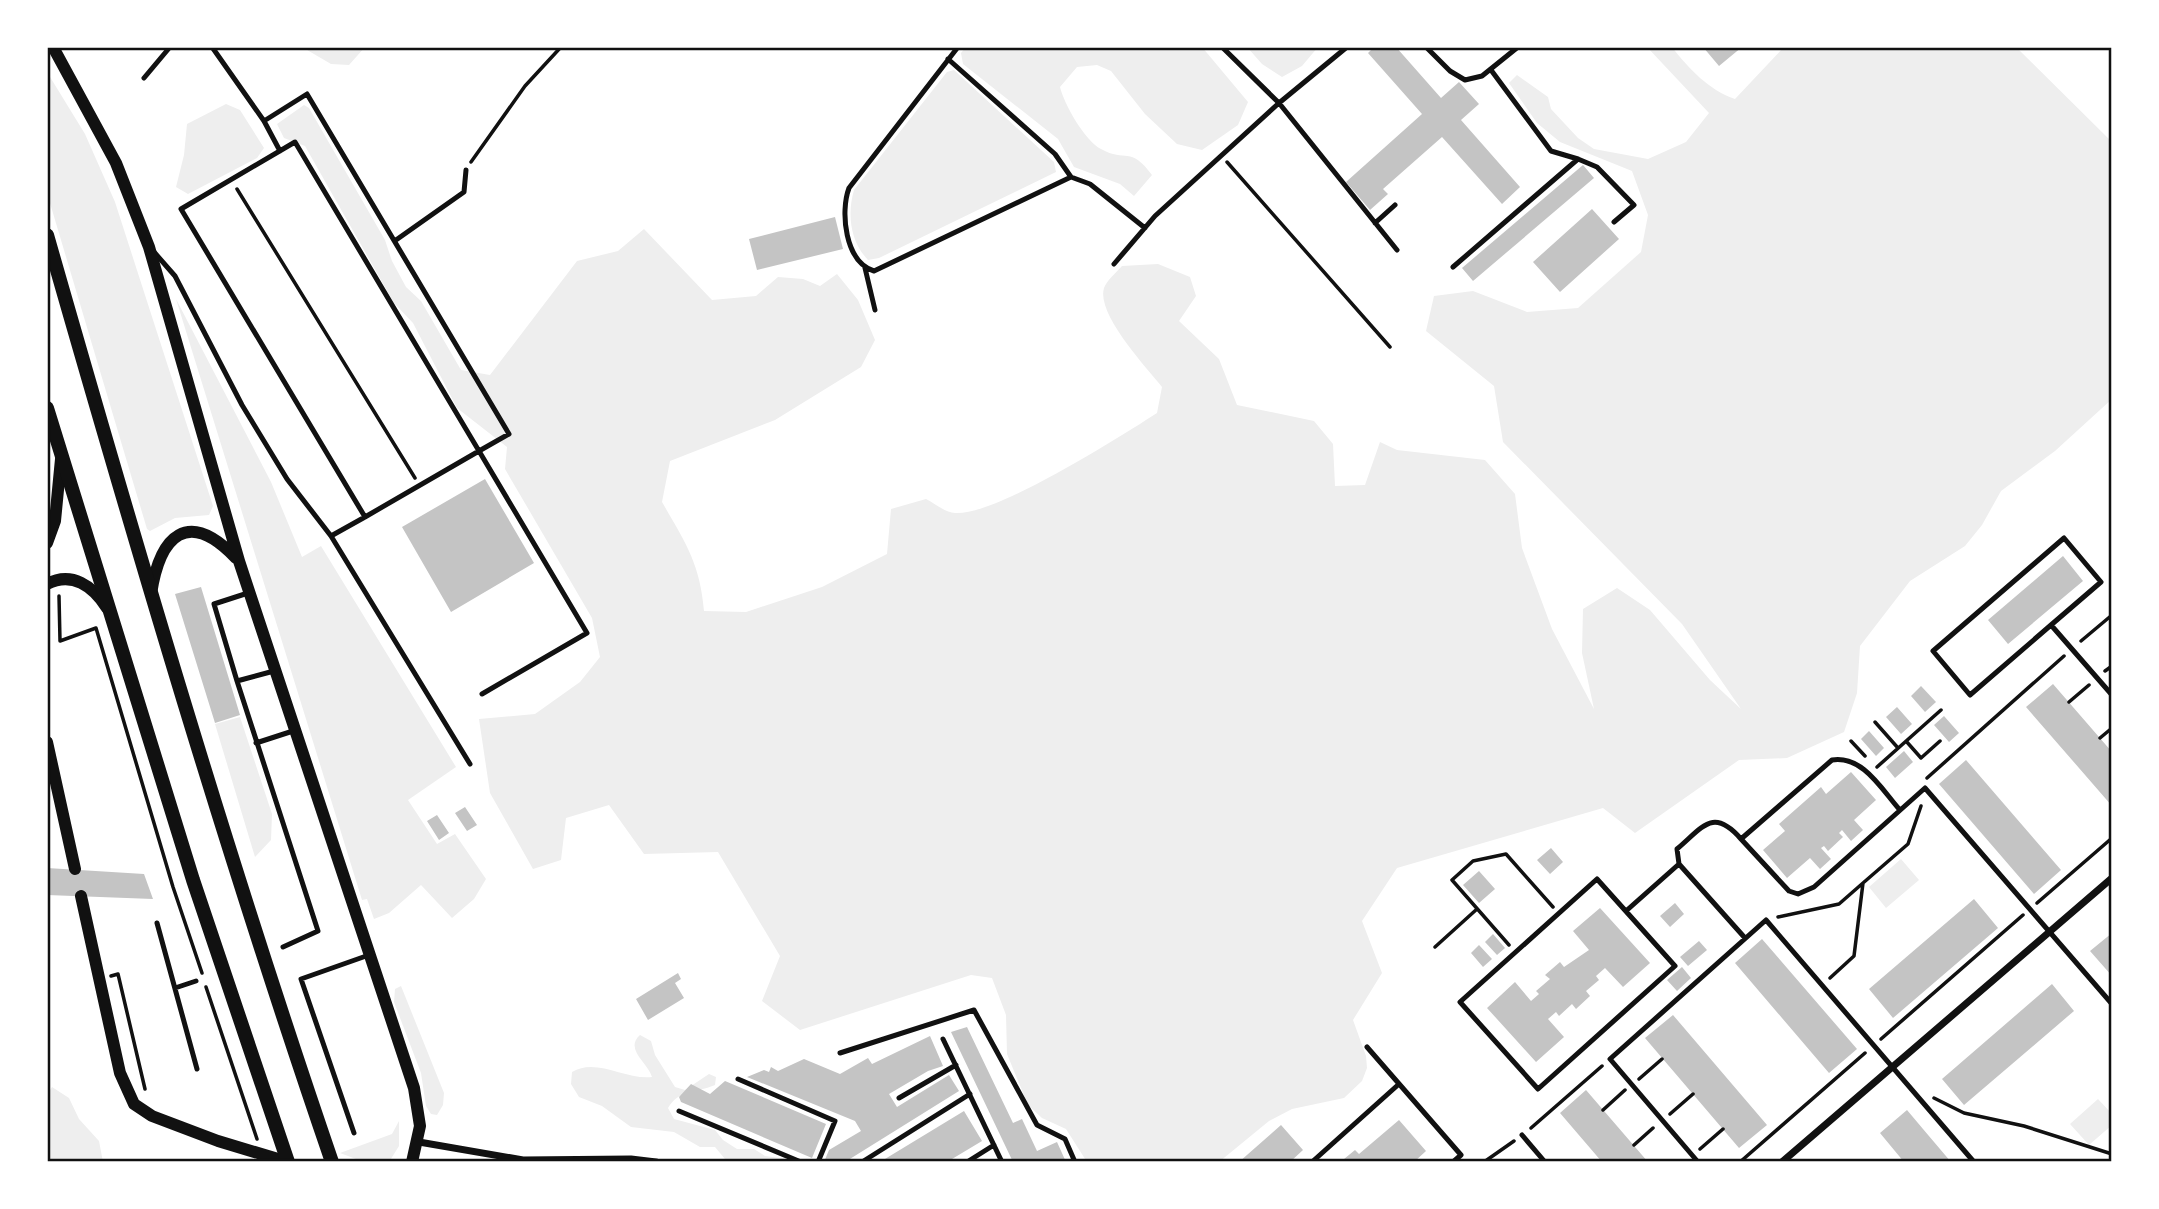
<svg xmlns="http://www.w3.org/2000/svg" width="2159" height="1209" viewBox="0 0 2159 1209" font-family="'Fira Sans Condensed',sans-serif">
<rect width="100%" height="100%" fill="#fff"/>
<!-- green -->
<path fill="#eee" d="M302,47H365L349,65L331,64Z
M966,47H1202L1248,102L1238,125L1202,150L1177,144L1145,114L1111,71L1097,65L1077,67L1060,87C1064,104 1085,141 1101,149C1126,163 1130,145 1152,175L1134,196L1120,184L1074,167L1058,139L963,64L961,53Z
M1247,47H1318L1302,66L1282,77L1262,64Z
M1647,47H1672C1688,68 1710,91 1735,99L1784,47H2016L2112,142V399L2055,451L2001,491L1982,525L1965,546L1910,581L1860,646L1857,693L1844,732L1787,758L1739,760L1635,833L1603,808L1397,868L1362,921L1382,973L1353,1020L1366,1056L1367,1068L1362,1081L1344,1098L1292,1109L1269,1121L1219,1162H1087L1066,1129L1042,1118L1028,1105L1007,1054L1006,1015L992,978L971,975L800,1030L762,1001L780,956L718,852L644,854L609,805L566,818L561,860L533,869L490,793L479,719L535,714L580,682L600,657L592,618L505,469L507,447L457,408L413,323L394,303L305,146L284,138L277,124L304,105L309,108L385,240L392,261L406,287L421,301L461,370L490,375L577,261L618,251L644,229L712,300L756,296L778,277L803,279L820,286L837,274L858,300L875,340L861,367L775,420L670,461L662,502C685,542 700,563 704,611L746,612L822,587L887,554L891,509L926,499C934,503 946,513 955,513C995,516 1120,437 1157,413L1162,387C1146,367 1096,314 1104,288C1107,280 1117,272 1122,266L1158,264L1190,277L1196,296L1179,321L1219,359L1237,405L1314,421L1333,444L1335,486L1365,485L1380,442L1397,450L1485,460L1515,494L1522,548L1552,629L1594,709L1582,653L1583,609L1617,588L1650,610L1710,680L1741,709L1682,624L1503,442L1494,386L1426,331L1434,296L1473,291L1527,312L1578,308L1641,252L1648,215L1632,171L1560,142L1537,123L1509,83L1517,75L1548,97L1551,109L1578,138L1594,149L1648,159L1686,142L1709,113Z
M954,70L1054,162L1056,172L879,258L868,260C850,241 847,214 854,190L947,72Z
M47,72L85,134L115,202L213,506L209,515L175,518L150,531L147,529L47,193Z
M226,104L240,110L264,148L257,158L188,194L176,187L184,155L187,124Z
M176,299L271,482L302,557L321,546L456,767L408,800L437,844L455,834L486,879L474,899L452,918L421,885L389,913L374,919L367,899L362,900Z
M240,717L272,814L271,840L255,857L215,724Z
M1901,859L1919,880L1886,908L1869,887Z
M401,986L444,1093L443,1105L437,1115L431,1114L426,1106L421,1073L394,1002L395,989Z
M640,1035L651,1041L655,1055L675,1087L685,1090L709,1074L716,1077L715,1085C697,1093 679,1089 668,1108L674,1119L715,1130L723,1140L737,1149H754L765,1156L788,1159L790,1162L725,1159L715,1147H700L674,1132L631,1127L602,1106L579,1097L571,1084L572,1072C596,1057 625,1080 652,1077C648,1063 624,1049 640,1035Z
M52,1087L69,1098L79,1119L99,1141L103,1162H53L47,1155V1095Z
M2098,1099L2112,1114V1125L2089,1145L2070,1124Z
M399,1121V1146L389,1162H364L340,1153L392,1134Z"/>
<!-- building -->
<path fill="#c4c4c4" d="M1374,47H1396L1441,98L1459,82L1479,104L1461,120L1520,187L1502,204L1442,137L1383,189L1388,194L1370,210L1346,182L1422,114L1368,53Z
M1703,47H1742L1719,66Z
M1583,165L1594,178L1473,281L1462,268Z
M1592,209L1619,239L1560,292L1533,262Z
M835,217L843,249L757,270L749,239Z
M485,479L534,563L451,612L402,527Z
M2063,556L2083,581L2008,644L1988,620Z
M201,587L240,715L215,723L175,594Z
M2053,684L2112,752V806L2026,707Z
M1921,686L1936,702L1925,712L1911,696Z
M1897,707L1912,724L1901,734L1886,717Z
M1944,716L1959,733L1949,742L1934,725Z
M1869,731L1884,748L1876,756L1861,739Z
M1904,751L1913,762L1895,778L1886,767Z
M1966,760L2061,870L2034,894L1939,784Z
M1851,772L1876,800L1854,820L1863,830L1851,841L1842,830L1839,833L1843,837L1828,851L1824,846L1821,848L1831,859L1820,869L1810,858L1787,878L1763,850L1785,831L1779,824L1821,787L1826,794Z
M465,807L477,825L467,831L455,813Z
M437,815L449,833L439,840L427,821Z
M1551,848L1563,862L1550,874L1537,860Z
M47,868L144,874L153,899L47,895Z
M1479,871L1495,889L1479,903L1463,885Z
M1974,899L1998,928L1893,1018L1869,989Z
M1675,903L1684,914L1670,927L1660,916Z
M1600,908L1650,963L1623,987L1605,968L1596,976L1599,980L1586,991L1590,996L1576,1009L1572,1004L1559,1016L1556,1012L1548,1019L1564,1037L1536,1062L1487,1008L1515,982L1531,1001L1539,994L1536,991L1550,979L1545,975L1560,962L1564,967L1589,950L1573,931Z
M2112,933V976L2090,951Z
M1493,934L1505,948L1497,955L1485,942Z
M1762,939L1857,1049L1829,1073L1735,963Z
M1699,941L1707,950L1688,966L1680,957Z
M1479,945L1492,959L1483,967L1471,953Z
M1682,967L1691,978L1677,991L1667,980Z
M678,973L681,979L675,983L684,998L648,1020L636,999Z
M2052,984L2074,1011L1964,1105L1942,1079Z
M1673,1015L1767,1125L1739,1148L1645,1038Z
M967,1027L1013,1123L1022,1119L1037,1151L1057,1142L1066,1162H1013L951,1032Z
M930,1036L943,1066L928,1071L889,1094L897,1107L949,1075L959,1091L845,1162H824L829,1150L861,1131L855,1121L747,1077L764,1070L769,1072L771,1067L778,1071L804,1059L840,1074L868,1058L872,1064Z
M725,1081L826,1124L812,1158L681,1102L679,1097L691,1084L710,1094Z
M1586,1090L1648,1162H1602L1560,1113Z
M1907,1110L1923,1129L1951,1162H1904L1880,1133Z
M964,1111L982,1141L947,1162H880Z
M1399,1120L1426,1151L1414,1162H1347L1344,1159L1355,1150L1359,1154Z
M1281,1125L1303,1150L1290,1162H1239Z"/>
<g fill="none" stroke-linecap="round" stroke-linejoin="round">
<!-- path -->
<path stroke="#111" stroke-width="3.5" d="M471,162L525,86L561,47
M1227,162L1390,347
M237,189L415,478
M59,596L60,641L96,628L173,887L202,973
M2081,641L2112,615
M2105,671L2112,666
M2069,702L2089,685
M1875,722L1898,748
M2100,738L2112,728
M1851,741L1865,756
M1906,741L1921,758L1940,741
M1877,767L1941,710
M1927,778L2064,656
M2037,903L2112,838
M1778,917L1839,904L1863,883
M1509,945L1452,880L1473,861L1506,854L1553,907
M1435,947L1477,909
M111,976L118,974L145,1089
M1830,978L1854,956L1863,883L1908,844L1921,806
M206,987L257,1139
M1881,1039L2023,915
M1639,1079L1662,1059
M1934,1098L1964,1113L2024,1126L2112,1154
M1603,1110L1625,1090
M1670,1114L1693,1094
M1531,1128L1602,1066
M1634,1145L1653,1128
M1700,1149L1723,1129
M1484,1162L1514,1141
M1740,1162L1865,1053"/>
<!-- service -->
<path stroke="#111" stroke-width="5" d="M212,47L264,121L280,151
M958,47L849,188C840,212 845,262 874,271L1071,177L1090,184L1145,228
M1222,47L1279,103L1347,47
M1426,47L1450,71L1465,80L1482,76L1518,47
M948,59L1055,154L1071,177
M144,78L170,47
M264,121L307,94L509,434L479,451L587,633L482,694
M1578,159L1597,167L1634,205L1614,222
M1375,223L1395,205
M396,240L464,192L466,170
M154,252L175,276L242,405L287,479L331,536L470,764
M1114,264L1155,216L1279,103L1397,250
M1453,267L1578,159L1551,151L1491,70
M865,268L875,310
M331,536L365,517L181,209L295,142L479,451L365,517
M248,593L214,604L237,681L274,671
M2051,625L2101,582L2064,538L1933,651L1970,695L2051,625L2112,695
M237,681L318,931L283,947
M256,743L293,731
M1900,810C1882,790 1863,755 1832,760L1741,839L1789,891L1798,894L1814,887L1925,788L2112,1004
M1741,839C1713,807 1703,827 1677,849L1679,864L1745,938
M1597,879L1675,966L1538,1089L1460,1002Z
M1626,911L1679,864
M157,923L197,1069
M175,988L196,981
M943,1039L1002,1162
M1367,1047L1461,1155L1453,1162
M840,1053L974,1010L1037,1125L1065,1139L1075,1162
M738,1079L835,1121L818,1162
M899,1098L956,1065
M679,1111L801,1162
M354,1133L301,979L369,955
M1522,1135L1545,1162
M862,1162L970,1094
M967,1162L994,1145
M1312,1162L1399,1084
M1698,1162L1610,1059L1766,920L1974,1162"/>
<!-- minor -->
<path stroke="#111" stroke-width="7" d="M419,1142L523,1160L631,1159L656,1162
M1782,1162L2112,878"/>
<!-- tertiary -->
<path stroke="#111" stroke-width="12" d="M53,47L116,163L149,247L239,561L414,1088L420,1126L412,1162
M47,543L55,521L61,459
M47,584C72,571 93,586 107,608
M151,594C160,535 188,508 236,558
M47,742L75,869
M81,896L120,1073L134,1104L152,1116L218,1141L288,1162"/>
<!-- secondary -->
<path stroke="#111" stroke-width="14" d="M47,235C136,546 227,856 332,1162
M47,408L193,880L288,1162"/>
</g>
<!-- border -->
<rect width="2159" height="1209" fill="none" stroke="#ffffff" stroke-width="98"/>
<rect x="49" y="49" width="2061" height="1111" fill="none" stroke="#111" stroke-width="2.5"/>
</svg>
